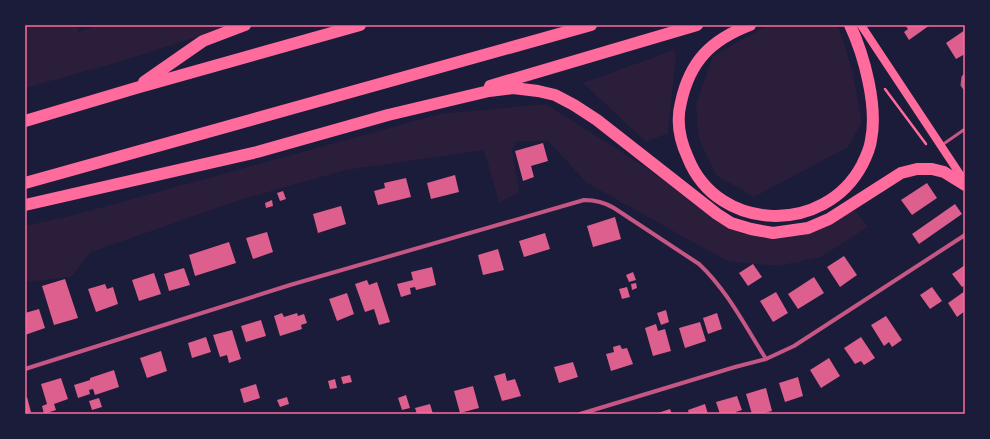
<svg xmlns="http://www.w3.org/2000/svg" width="990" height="439" viewBox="0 0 990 439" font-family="'Alegreya Sans',sans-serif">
<rect width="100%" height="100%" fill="#1b1b3a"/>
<!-- green -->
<path fill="#2a1e3b" d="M25,25H78V32L98,25H233L126,60L25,88Z
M768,25H838L852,70L862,122L848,147L754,197L716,175L699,139L696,104L713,56Z
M674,50L676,55L668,133L646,142L583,83Z
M546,104L639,163L742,234L799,236L855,210L868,227L821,257L778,266L727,261L587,183L548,141H516L512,150L519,192L499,203L484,150L346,170L240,200L91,252L71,277L25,282V226L74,215L440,114Z"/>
<!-- building -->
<path fill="#dd5f8e" d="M905,25H930L909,40L904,32L908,29Z
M965,30V54L956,59L946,43Z
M543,143L548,161L531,166L534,177L523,181L515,151Z
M455,175L459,192L431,199L427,183Z
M406,178L411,197L378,205L374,191L385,188L384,183Z
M927,183L937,198L912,215L901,200Z
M283,191L286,199L280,201L277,193Z
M272,200L273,206L266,208L265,203Z
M955,204L962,214L919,244L912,234Z
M341,206L346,224L318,233L313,214Z
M615,217L621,239L593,247L587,226Z
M267,232L273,252L253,259L246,238Z
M545,233L550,249L524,257L519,241Z
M229,242L236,263L195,276L189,255Z
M498,249L504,270L483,275L478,255Z
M844,256L857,275L840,287L827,267Z
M753,264L762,277L748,286L739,273Z
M965,265V285L962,287L952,274Z
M432,267L436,285L416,290L415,287L410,288L411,294L401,297L397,284L413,280L411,272Z
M184,268L190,285L169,291L164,274Z
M633,272L636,280L629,282L626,275Z
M154,273L161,294L139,301L132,280Z
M814,277L824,293L798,309L788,294Z
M65,279L78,318L54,325L42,286Z
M367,280L369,285L377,282L390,322L379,325L374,309L365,312L355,284Z
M636,283L637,288L632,290L631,284Z
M105,284L107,289L113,287L118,304L96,312L88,289Z
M627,287L630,297L622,299L619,289Z
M932,287L942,301L930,309L920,295Z
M965,291V311L957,317L948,303Z
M776,292L788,313L773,322L760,301Z
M347,293L354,314L337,321L329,299Z
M39,309L45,328L25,335V313Z
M666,310L669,322L661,325L657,313Z
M282,313L284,317L297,313L298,316L304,314L307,323L301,325L302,329L280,336L274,316Z
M717,313L722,329L708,334L703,318Z
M886,316L902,340L892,347L889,342L884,346L871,325Z
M261,320L266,336L246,342L241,326Z
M700,322L706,341L685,348L679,328Z
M656,324L658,331L665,329L671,351L653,356L645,328Z
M232,330L241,359L229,363L227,355L220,357L213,335Z
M206,337L211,352L192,358L188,343Z
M861,337L875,358L864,365L861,361L855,364L844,348Z
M620,345L622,349L627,348L633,364L611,371L606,354L614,352L613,347Z
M161,351L167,371L147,378L140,358Z
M829,358L840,376L821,388L810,370Z
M573,362L578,377L559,383L554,367Z
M114,370L119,387L95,395L93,389L89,390L90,394L78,398L74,385L90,380V378Z
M505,373L507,381L515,379L521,396L502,401L494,376Z
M350,375L352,382L343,384L341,377Z
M798,377L803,396L785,402L779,383Z
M61,378L68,399L54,404L56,410L44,414L42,406L47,404L41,384Z
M335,379L337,388L330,389L328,381Z
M256,384L260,398L244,403L240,389Z
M473,386L479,408L460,413L454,391Z
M766,388L772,411L760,414H752L746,394Z
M406,395L410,408L402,410L398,398Z
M737,396L742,410L736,412V414H720L716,402Z
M27,397L31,412L25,414V398Z
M287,397L289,404L280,407L277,400Z
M99,398L102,407L92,410L89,401Z
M430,404L433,414H417L415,408Z
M705,404L708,414H689L688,410Z
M670,409L672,414H655Z"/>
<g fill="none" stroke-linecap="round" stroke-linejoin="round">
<!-- path -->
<path stroke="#ff6b9d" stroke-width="2.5" d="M885,89L926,144"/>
<!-- service -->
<path stroke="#c65784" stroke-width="3" d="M965,75L963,77L962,85L965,89
M942,145L965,129"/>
<!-- minor -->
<path stroke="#c65784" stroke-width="4" d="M25,369L290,285L584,200C595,200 604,202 614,208L699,264C727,290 745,326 766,359
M580,414L735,367L766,359L794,346L965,235"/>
<!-- secondary -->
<path stroke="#ff6b9d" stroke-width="8" d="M861,25L965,182"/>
<!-- motorway -->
<path stroke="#ff6b9d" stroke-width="12" d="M750,25C711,40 690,61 681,102C676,121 680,141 688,158C718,233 825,235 862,165C866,157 870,149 871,140C878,106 864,55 850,25
M144,82L203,41L245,25
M490,86L697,25
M25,121L136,88L360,25
M25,183L591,25
M25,205L257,152L388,115L489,91L513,88L538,91L555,95L574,105L597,120L717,214L731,223L751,229L773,233L808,228L829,219L901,173L917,169H932L944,172L965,185"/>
</g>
<!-- border -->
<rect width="990" height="439" fill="none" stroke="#1b1b3a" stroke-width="52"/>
<rect x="26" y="26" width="938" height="387" fill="none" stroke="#ff6b9d" stroke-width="1.5"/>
</svg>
